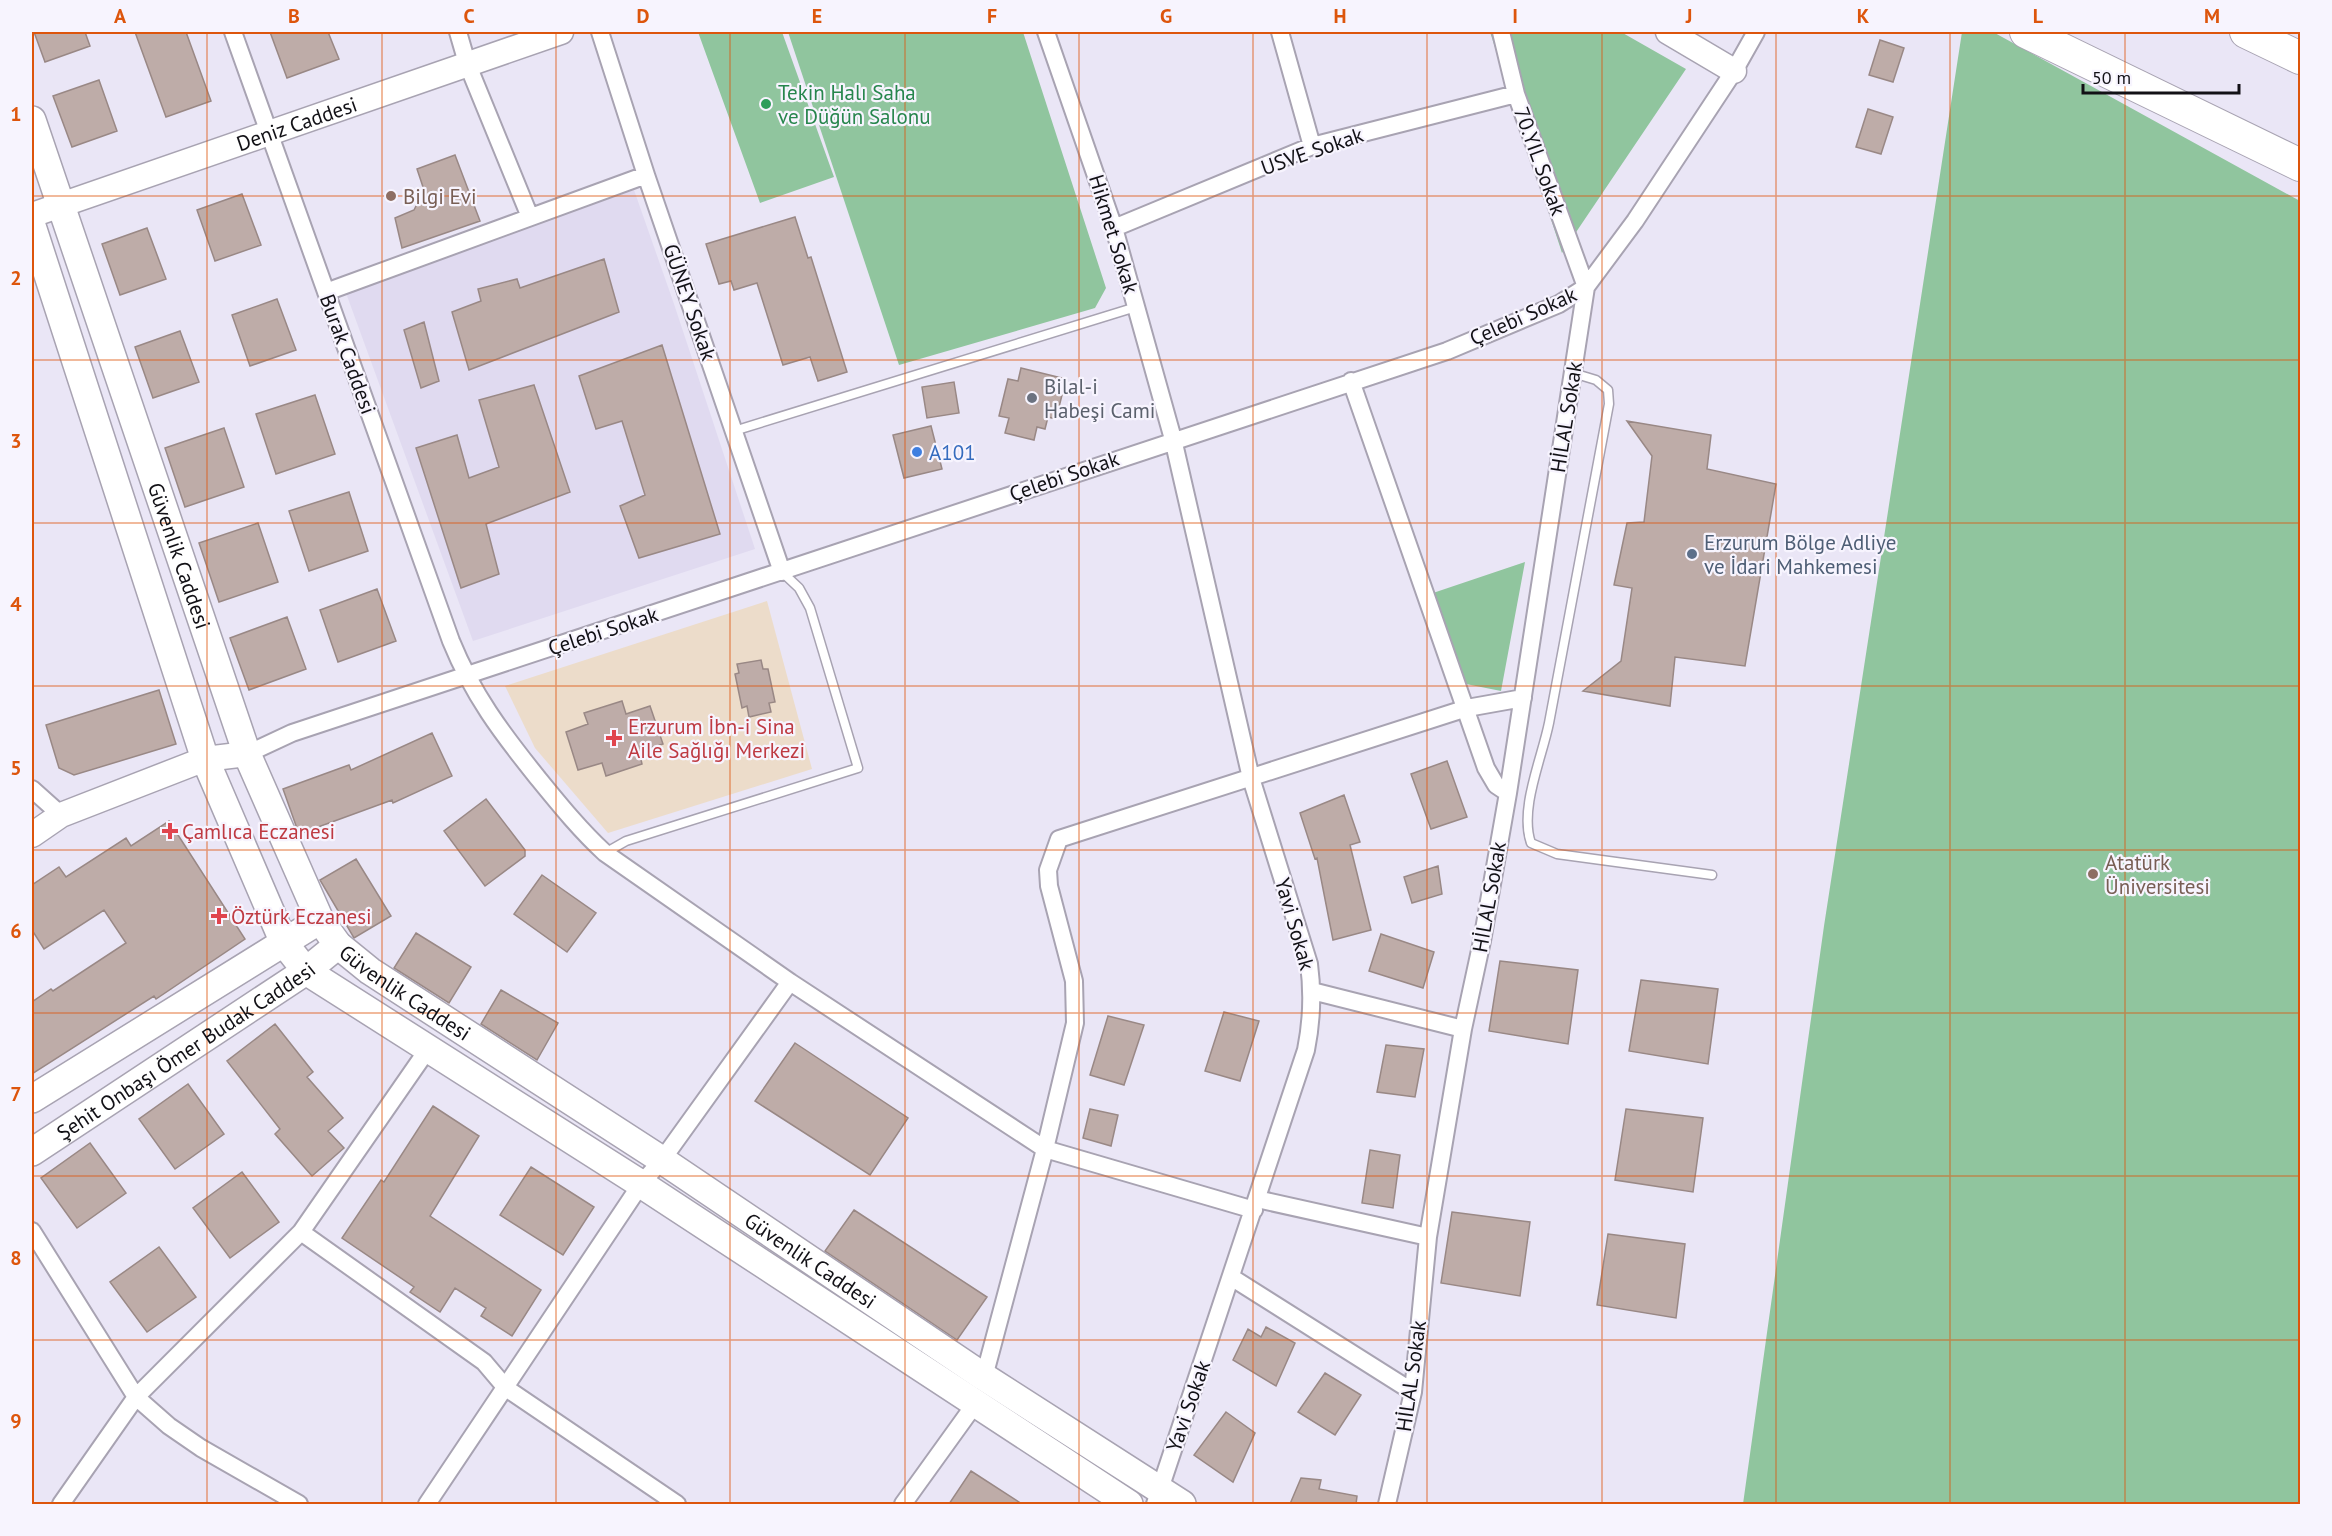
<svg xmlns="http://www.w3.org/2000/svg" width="2332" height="1536" viewBox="0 0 2332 1536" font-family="'PT Sans',sans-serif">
<rect width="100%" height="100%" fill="#eae6f6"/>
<!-- built -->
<path fill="#e0daf0" d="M634,190L674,304L755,549L473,641L346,293Z"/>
<!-- medical -->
<path fill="#ecdcca" d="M767,601L812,769L608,833L535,748L505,686Z"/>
<!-- green -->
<path fill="#90c59e" d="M698,32H782L834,177L760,203Z
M788,32H1023L1106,288L1095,308L899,365Z
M1490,32H1621L1686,69L1562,253Z
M1962,32H1993L2300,201V1504H1743L1824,926Z
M1525,562L1501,691L1466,684L1433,593Z"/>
<!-- building -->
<path fill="#beaca8" stroke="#998885" stroke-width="1.5" d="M34,32H85L90,46L45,62Z
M135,32H186L211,101L166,117Z
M270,32H328L339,59L287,78Z
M1880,40L1904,48L1893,82L1869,75Z
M99,80L117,131L72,147L53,96Z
M1868,109L1893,117L1881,154L1856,147Z
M455,155L480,221L402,248L395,218L414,210L424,190L417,169Z
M242,194L261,245L215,261L197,210Z
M795,217L808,258L811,257L847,372L818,381L810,357L783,365L757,283L734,290L731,281L719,284L706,244Z
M147,228L166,279L120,295L102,244Z
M604,259L619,312L469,370L452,312L481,301L478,289L517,279L520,288Z
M277,299L296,350L250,366L232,315Z
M424,322L439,381L421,388L404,330Z
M180,331L199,382L153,398L135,347Z
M662,345L720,534L639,558L620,506L645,495L622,421L596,429L579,376Z
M1021,368L1066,379L1056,419L1048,417L1045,429L1037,427L1034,440L1005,433L1009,418L999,416L1008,379L1018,381Z
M954,382L959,413L927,418L922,387Z
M534,385L570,492L486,524L499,574L461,588L416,448L457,435L469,478L499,467L479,400Z
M315,395L335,454L276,474L256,414Z
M1627,421L1711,435L1707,469L1776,484L1745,666L1675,657L1670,706L1583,691L1621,661L1632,588L1614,585L1627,523L1644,522L1652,456Z
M931,426L942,469L904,478L893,435Z
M224,428L244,487L185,507L165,448Z
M349,492L368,551L309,571L289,511Z
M258,523L278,582L219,602L199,543Z
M377,589L396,641L338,662L320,610Z
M287,617L306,669L249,690L230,638Z
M761,660L763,669H768L775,702L769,703L771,712L749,717L747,706L742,708L735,674L739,673L737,664Z
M159,690L176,744L74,775L59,768L46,725Z
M622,701L626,714L650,706L663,744L639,751L642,764L606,776L602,763L578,770L566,732L588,724L584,713Z
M432,733L452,776L393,803L392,800L299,834L283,789L349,765L351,770Z
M1447,761L1467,817L1431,829L1411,774Z
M1344,795L1360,842L1350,845L1371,930L1333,940L1317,858L1315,859L1300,813Z
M486,799L525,850V856L485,886L444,831Z
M169,821L245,939L156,999L154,996L32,1074V1002L51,989L53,991L126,943L104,910L44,949L32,930V885L59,867L66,877L126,838L131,846Z
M356,859L391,916L354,938L320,880Z
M1438,866L1442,894L1412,903L1404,877Z
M542,875L596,913L567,952L514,914Z
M416,933L471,967L449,1003L394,968Z
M1381,934L1434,952L1423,988L1369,971Z
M1500,961L1578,970L1568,1044L1489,1031Z
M1641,980L1718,989L1708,1064L1629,1051Z
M501,990L558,1023L537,1060L481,1024Z
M1224,1012L1259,1021L1240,1081L1205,1071Z
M1108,1016L1144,1025L1124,1085L1090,1075Z
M275,1024L313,1072L307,1077L343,1118L328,1131L344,1148L312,1176L275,1134L280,1129L227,1061Z
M795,1043L908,1118L870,1175L755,1101Z
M1386,1045L1424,1049L1415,1097L1377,1092Z
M188,1084L224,1134L175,1169L139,1119Z
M433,1106L479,1136L430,1216L541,1290L512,1336L481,1316L486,1308L455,1288L440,1312L410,1292L414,1287L342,1238L381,1180L384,1182Z
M1090,1109L1118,1115L1111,1146L1083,1138Z
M1626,1109L1703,1118L1693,1192L1615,1180Z
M90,1143L126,1193L77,1228L41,1178Z
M1370,1150L1400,1155L1393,1208L1362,1203Z
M531,1167L594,1207L563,1255L500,1215Z
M242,1172L279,1222L230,1258L193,1208Z
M854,1210L987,1297L957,1340L825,1251Z
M1452,1212L1530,1222L1520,1296L1441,1283Z
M1608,1234L1685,1244L1676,1318L1597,1305Z
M159,1247L196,1297L147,1332L110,1282Z
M1266,1327L1295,1343L1276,1386L1233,1360L1248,1329L1261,1337Z
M1325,1373L1361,1395L1335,1435L1298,1412Z
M1226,1412L1255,1433L1233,1482L1194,1455Z
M971,1471L1022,1504H949Z
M1301,1478L1321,1480L1319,1489L1357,1496L1356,1504H1290Z"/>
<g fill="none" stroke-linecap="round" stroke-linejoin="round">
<!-- lane casing -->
<g stroke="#a8a3b2" stroke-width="11">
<path id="lane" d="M1573,373L1596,380L1608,390L1609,404C1589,510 1569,617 1549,723C1542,758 1519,809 1531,843L1557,854L1712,875
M734,431L1136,307
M605,853L626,841L858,768L810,608L799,588L782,572"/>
</g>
<!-- street casing -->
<g stroke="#a8a3b2" stroke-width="20">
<path id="street" d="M233,32L451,641C473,695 501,732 537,777C559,804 580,830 605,853L790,982L662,1160L641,1184L427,1504
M458,32L467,63L530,217
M600,32L646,175L782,572
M1046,32L1114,228L1173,439L1251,778L1309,964C1313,994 1312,1020 1306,1050L1155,1504
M1280,32L1312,146
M1114,228L1312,146L1516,94
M326,292L646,175
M1351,381L1486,768L1496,785L1508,793
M247,754L292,733L1447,351L1559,304L1586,287L1635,221L1734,71L1756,32
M32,789L61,815
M790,982L1045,1149L1254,1210
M1312,991L1463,1029
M1257,1199L1428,1237
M32,1231L136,1397L169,1426L201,1448L299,1504
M301,1232L484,1362L506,1388L677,1504
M1231,1277L1413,1392
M984,1377L1045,1149L1075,1023L1074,981L1049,886L1048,870L1059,839L1467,708L1523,698
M61,1504L136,1397L301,1232L428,1049
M903,1504L975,1404
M1387,1504L1413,1392L1428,1237L1463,1029L1482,941L1508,793L1586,287L1516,94L1501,32"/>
</g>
<!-- secondary casing -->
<g stroke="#a8a3b2" stroke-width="27">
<g id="secondary">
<path d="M1668,32L1734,71"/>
<path id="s1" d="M32,215L561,32"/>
<path d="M32,835L61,815L205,759L247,754"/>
</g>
</g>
<!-- primary casing -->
<g stroke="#a8a3b2" stroke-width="30">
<g id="primary">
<path id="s2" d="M32,120L247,754L320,920L338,945L370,971L662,1160L984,1377L1182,1504"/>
<path d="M32,226L205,759L284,943L306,971L641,1184L1129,1504"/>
<path d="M32,1099L320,920"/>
<path id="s3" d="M32,1152L306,971L338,945"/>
</g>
</g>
<!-- highway casing -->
<g stroke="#a8a3b2" stroke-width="34">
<path id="highway" d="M2026,32L2300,165
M2246,32L2300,58"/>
</g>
<!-- lane -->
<use href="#lane" stroke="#fff" stroke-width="8"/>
<!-- street -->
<use href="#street" stroke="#fff" stroke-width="16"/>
<!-- secondary -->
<use href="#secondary" stroke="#fff" stroke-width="24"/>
<!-- primary -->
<use href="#primary" stroke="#fff" stroke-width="27"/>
<!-- highway -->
<use href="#highway" stroke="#fff" stroke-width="32"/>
</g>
<!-- grid -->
<path fill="none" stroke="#dd550c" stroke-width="1.5" stroke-opacity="0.55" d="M207,32V1504M382,32V1504M556,32V1504M730,32V1504M905,32V1504M1079,32V1504M1253,32V1504M1427,32V1504M1602,32V1504M1776,32V1504M1950,32V1504M2125,32V1504M32,196H2300M32,360H2300M32,523H2300M32,686H2300M32,850H2300M32,1013H2300M32,1176H2300M32,1340H2300"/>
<!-- markers -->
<circle fill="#2e9e5b" stroke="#f7f4fe" stroke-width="2" cx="766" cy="104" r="6"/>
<g fill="#8d6e63" stroke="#f7f4fe" stroke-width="2">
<circle cx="391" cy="196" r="6"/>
<circle cx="2093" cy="874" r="6"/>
</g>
<circle fill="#6b7280" stroke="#f7f4fe" stroke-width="2" cx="1032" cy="398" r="6"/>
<circle fill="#3f7fe0" stroke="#f7f4fe" stroke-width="2" cx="917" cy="452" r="6"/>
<circle fill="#5c6f8a" stroke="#f7f4fe" stroke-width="2" cx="1692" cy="554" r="6"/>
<g fill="#e0444e" stroke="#f7f4fe" stroke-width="2">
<path d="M611 729h6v6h6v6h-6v6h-6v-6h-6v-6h6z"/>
<path d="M167 822h6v6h6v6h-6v6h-6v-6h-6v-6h6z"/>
<path d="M216 907h6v6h6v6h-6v6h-6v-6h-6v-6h6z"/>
</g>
<g text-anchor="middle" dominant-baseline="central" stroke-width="4.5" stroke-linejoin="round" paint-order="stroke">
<!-- leisure labels -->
<g font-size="21" fill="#27864d" stroke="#f7f4fe" text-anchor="start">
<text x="778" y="92">Tekin Halı Saha<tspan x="778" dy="24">ve Düğün Salonu</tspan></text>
</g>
<!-- street labels -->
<g font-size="21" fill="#121116" stroke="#f7f4fe">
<text stroke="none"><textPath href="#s1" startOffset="280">Deniz Caddesi</textPath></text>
<text transform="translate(1312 151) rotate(-19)">USVE Sokak</text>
<text transform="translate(1540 161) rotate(70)">70.YIL Sokak</text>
<text transform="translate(1114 234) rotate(73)">Hikmet Sokak</text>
<text transform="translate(690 302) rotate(71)">GÜNEY Sokak</text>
<text transform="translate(1523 316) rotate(-24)">Çelebi Sokak</text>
<text transform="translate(348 354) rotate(70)">Burak Caddesi</text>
<text transform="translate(1566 417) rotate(-81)">HİLAL Sokak</text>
<text transform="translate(1064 476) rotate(-19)">Çelebi Sokak</text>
<text stroke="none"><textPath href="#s2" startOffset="460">Güvenlik Caddesi</textPath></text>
<text transform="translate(603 631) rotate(-18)">Çelebi Sokak</text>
<text transform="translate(1489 897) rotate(-80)">HİLAL Sokak</text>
<text transform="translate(1295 924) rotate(74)">Yavi Sokak</text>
<text stroke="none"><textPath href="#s2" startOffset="964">Güvenlik Caddesi</textPath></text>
<text stroke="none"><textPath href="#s3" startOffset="184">Şehit Onbaşı Ömer Budak Caddesi</textPath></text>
<text stroke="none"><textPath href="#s2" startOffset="1450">Güvenlik Caddesi</textPath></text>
<text transform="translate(1411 1376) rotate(-82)">HİLAL Sokak</text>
<text transform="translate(1188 1406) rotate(-71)">Yavi Sokak</text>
</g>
<!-- education labels -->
<g font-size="21" fill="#785e54" stroke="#f7f4fe" text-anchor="start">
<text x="403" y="196">Bilgi Evi</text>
<text x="2105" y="862">Atatürk<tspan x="2105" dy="24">Üniversitesi</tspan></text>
</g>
<!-- worship labels -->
<g font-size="21" fill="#5b616d" stroke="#f7f4fe" text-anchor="start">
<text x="1044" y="386">Bilal-i<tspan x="1044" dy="24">Habeşi Cami</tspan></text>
</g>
<!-- shop labels -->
<g font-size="21" fill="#366cbe" stroke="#f7f4fe" text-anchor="start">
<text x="929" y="452">A101</text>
</g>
<!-- service labels -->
<g font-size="21" fill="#4e5e75" stroke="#f7f4fe" text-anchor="start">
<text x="1704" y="542">Erzurum Bölge Adliye<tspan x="1704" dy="24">ve İdari Mahkemesi</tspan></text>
</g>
<!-- health labels -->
<g font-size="21" fill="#be3a42" stroke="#f7f4fe" text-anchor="start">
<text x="628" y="726">Erzurum İbn-i Sina<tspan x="628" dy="24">Aile Sağlığı Merkezi</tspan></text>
<text x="182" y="831">Çamlıca Eczanesi</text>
<text x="231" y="916">Öztürk Eczanesi</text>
</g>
</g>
<!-- border -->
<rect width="2332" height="1536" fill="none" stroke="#f7f4fe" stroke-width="66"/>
<!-- scale -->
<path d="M2083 84v9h156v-9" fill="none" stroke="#121116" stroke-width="3"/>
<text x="2092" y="84" font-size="18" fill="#121116" stroke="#f7f4fe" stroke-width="4.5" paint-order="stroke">50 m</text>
<rect x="33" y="33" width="2266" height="1470" fill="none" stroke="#dd550c" stroke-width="2"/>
<g font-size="20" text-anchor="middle" font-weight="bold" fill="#dd550c">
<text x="120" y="23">A</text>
<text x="294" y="23">B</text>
<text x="469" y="23">C</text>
<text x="643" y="23">D</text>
<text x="817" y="23">E</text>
<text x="992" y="23">F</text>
<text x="1166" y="23">G</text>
<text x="1340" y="23">H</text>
<text x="1515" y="23">I</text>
<text x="1689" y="23">J</text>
<text x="1863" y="23">K</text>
<text x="2038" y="23">L</text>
<text x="2212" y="23">M</text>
<text x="16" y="121">1</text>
<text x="16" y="285">2</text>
<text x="16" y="448">3</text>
<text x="16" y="611">4</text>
<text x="16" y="775">5</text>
<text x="16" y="938">6</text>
<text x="16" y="1101">7</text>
<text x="16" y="1265">8</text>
<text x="16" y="1428">9</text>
</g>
</svg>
